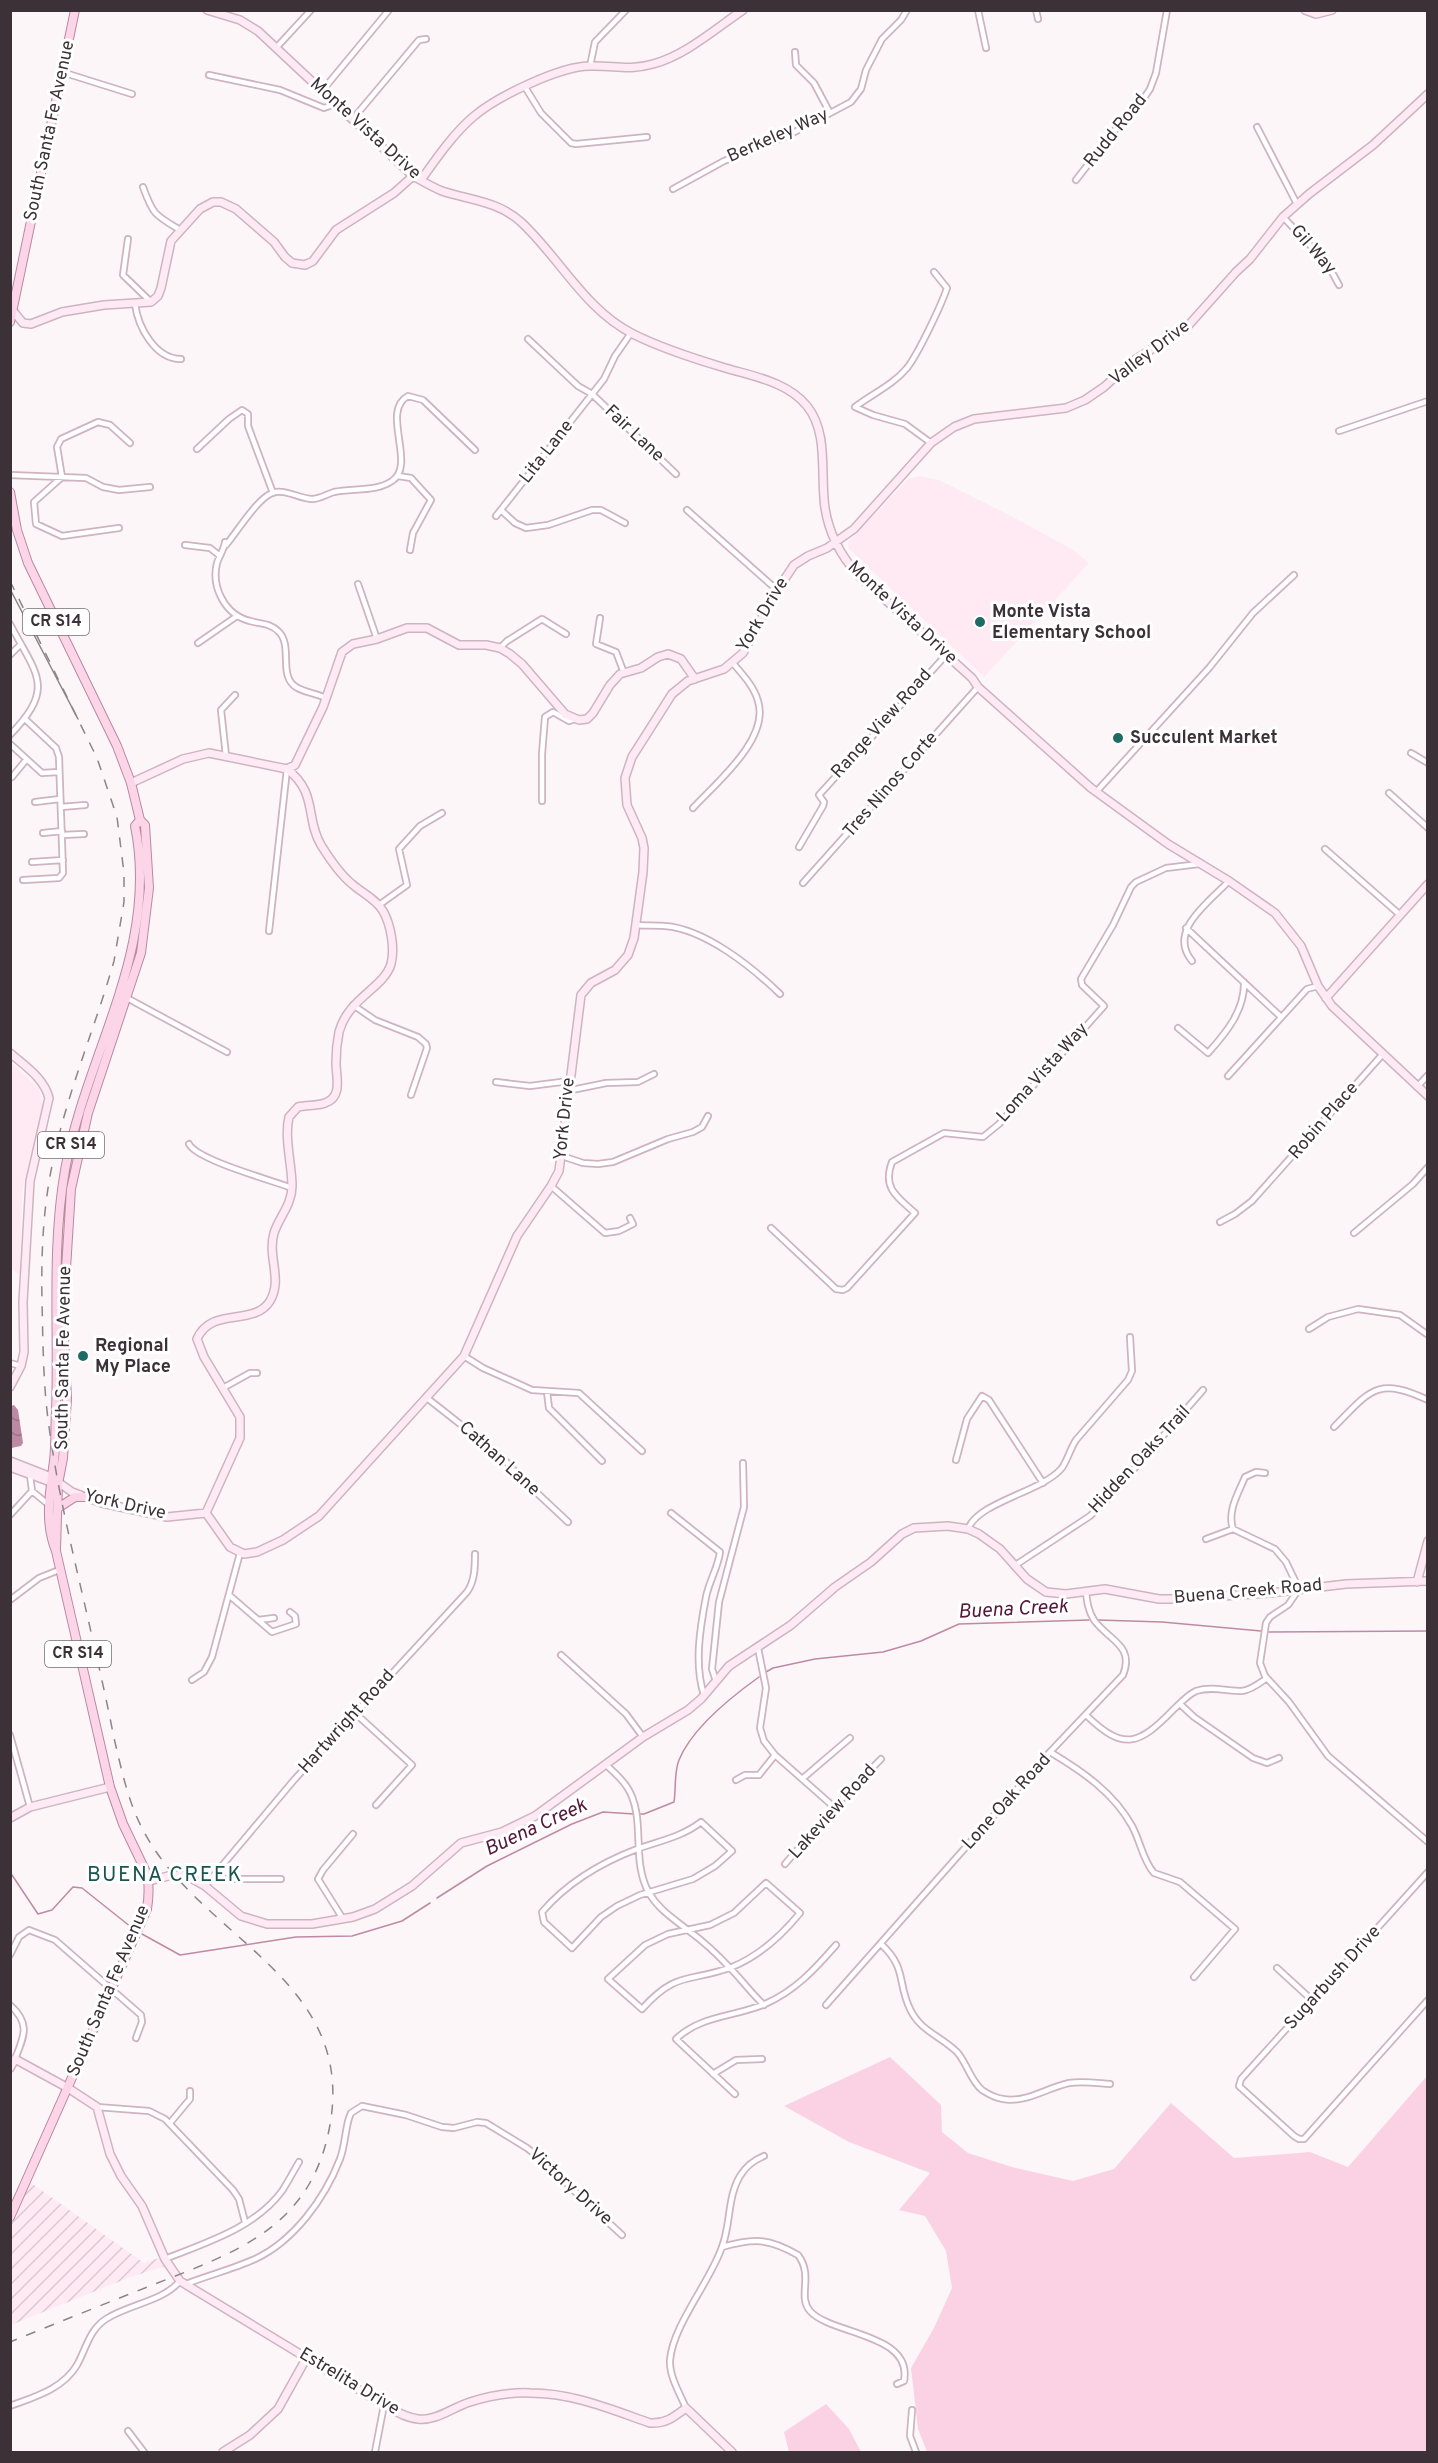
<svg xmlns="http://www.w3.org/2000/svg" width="1438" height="2463" viewBox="0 0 1438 2463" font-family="Overpass,sans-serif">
<defs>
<pattern id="industrial-furrows" width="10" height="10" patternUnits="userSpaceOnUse" patternTransform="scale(1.5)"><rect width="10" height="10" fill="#ffeaf3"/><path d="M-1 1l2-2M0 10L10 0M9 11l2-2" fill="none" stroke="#dbc9d1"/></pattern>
<pattern id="water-waves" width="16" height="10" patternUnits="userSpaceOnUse" patternTransform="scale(1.5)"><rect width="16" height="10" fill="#be8aa3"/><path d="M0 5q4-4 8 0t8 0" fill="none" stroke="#9c7186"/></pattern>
</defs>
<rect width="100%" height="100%" fill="#fcf6f9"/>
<!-- built -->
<path fill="#ffeaf3" d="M920,476L939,480L1011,516L1073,550L1089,563L984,677L849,549L848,542L908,479Z
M11,1062L39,1089L43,1104L22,1192L20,1275L10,1268Z"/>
<!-- industrial -->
<path fill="url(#industrial-furrows)" d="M27,2180L144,2263L159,2258L165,2266L128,2278L11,2325V2218Z"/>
<!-- green -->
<path fill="#fad2e4" d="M890,2057L941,2105L942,2132L968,2153L1012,2167L1073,2181L1114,2169L1171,2103L1234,2158L1310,2152L1348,2167L1427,2076V2452H927L918,2429L911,2368L934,2328L952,2288L946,2251L925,2216L899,2210L930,2173L849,2142L784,2106Z
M826,2404L849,2429L861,2452H789L784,2432Z"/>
<!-- water -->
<path fill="url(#water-waves)" d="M14,1405L18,1410L23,1443L21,1446L11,1448V1406Z"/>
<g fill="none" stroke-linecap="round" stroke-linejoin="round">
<!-- stream -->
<path stroke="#be8aa3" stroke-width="1.5" d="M1098,1620L1162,1622L1261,1631
M1269,1632L1428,1631
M766,1672L773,1668L815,1659L883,1652L921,1641L959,1624L1089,1620
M638,1814H644L674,1802C676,1790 674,1772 679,1760C692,1728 731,1697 759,1677
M10,1872L38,1914L52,1910L73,1887L82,1888L131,1927
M437,1898L487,1866L572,1824L603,1812L634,1814
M142,1934L180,1955L296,1937L352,1936L402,1921L430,1903"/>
<!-- street casing -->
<g stroke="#ceb4c0" stroke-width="8">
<path id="street" d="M978,10L986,48
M1036,10L1038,19
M276,48L311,10
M795,52L796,65L814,83L830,113
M590,66L595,42L626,10
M62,72L132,94
M209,75L280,90L324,108L335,104
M525,87L541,113L571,143L576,144L647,137
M322,91L389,10
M352,120L419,40L426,39
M1257,127L1297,204
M1076,180L1114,131L1142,101L1150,89L1156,73L1167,10
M143,187C153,215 155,215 180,230
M673,189L724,161L787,136L851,102L861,89L866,70L882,39L901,20L907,10
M1283,217L1327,263L1339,285
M128,239L123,275L151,302
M135,304C138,327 155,359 181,359
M528,339L578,386L592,394L676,474
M1339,431L1428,401
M931,443L905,424L873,415L855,407C872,394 893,385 907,368C918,354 941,306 947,288L934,272
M197,449L229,419L242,410L248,414V426L273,493
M10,475L86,478L103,487L119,490L150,487
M398,476L411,478L431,500L413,533L410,550
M501,510L515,523L526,528L548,525L592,510H601L625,523
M687,510L777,590
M496,516L604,379L615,356L631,333
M119,528L62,536L36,524L34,502L62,477L57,447L61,439L98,422L110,425L130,443
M185,545L210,548L220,556
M358,584L377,639
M600,618L596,644L616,652L624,673
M10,624C37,676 56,687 10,735
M198,643L237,616
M500,648L507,641L542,619L566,634
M10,655L21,644
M326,698C317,694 304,692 296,687C278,676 293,646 279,632C271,623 260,624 250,621C225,615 211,587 217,563C219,556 224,550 225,542L226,545C237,532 257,499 272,493C284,488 300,499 312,499C320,499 327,494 334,492C353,488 376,492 392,481C417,465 380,411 408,396L423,400L475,450
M10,744L42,773L59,772
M1411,753L1428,763
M226,756L221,710L235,695
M12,777L26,760
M1097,791L1209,668L1253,613L1294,575
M1389,793L1428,828
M542,801V754L545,717L553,712L569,721L575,719
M35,802L60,799
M61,807L85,805
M693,808C716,783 770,739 758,701C754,686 742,674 732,662
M43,833L62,831
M62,835L84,834
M799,847L823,806L824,802L819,795L947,654
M1325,849L1399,914
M32,862L63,860
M23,880L59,878L63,873L59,757L56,748L25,719
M803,883L978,687
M379,905L407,885L399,849L420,826L442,813
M637,925C646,926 655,925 665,926C705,929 752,967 780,994
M1186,928L1281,1017
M269,931L287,769
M1192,961C1167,931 1209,902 1229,881
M127,998L227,1052
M353,1005L375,1020L418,1037L426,1044L427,1048L411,1095
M1178,1028L1208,1053C1226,1033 1245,1010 1244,982
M1228,1076L1307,989L1318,986
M496,1082L530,1086L569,1081
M1417,1087L1428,1075
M567,1091L606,1083L638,1082L654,1074
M189,1144C197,1160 271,1180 292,1188
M562,1156L583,1163L598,1164L613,1162L668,1139L693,1132L702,1127L708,1116
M551,1186L605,1233L619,1231L633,1224L630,1218
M1220,1222L1235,1214L1252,1201L1382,1055
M771,1228L836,1289L843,1290L847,1288L915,1213C897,1197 882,1188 892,1162L944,1133L983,1137L999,1124L1104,1006L1082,985L1081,979L1113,925L1131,887L1136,882L1166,868L1199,864
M1354,1233L1413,1184L1428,1167
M1309,1329L1328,1317L1358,1309L1400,1315L1428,1335
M464,1356L483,1368L532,1390L579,1393L642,1451
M10,1363L21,1366
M223,1388L250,1373H257
M547,1392L549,1408L602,1461
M427,1398L502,1457L520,1477L568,1522
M1334,1427C1370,1391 1376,1376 1428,1400
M956,1460L967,1419L982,1396L989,1400L1043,1483
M1265,1473L1256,1472L1245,1477C1238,1494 1227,1511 1233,1529L1275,1549L1286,1562L1299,1589L1288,1605L1270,1617L1266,1623L1260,1663L1265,1676L1289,1702L1328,1756L1428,1842
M30,1475L32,1491
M671,1513L720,1552C718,1568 709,1581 706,1597C700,1628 694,1665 704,1695
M10,1515L32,1491L49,1505
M968,1529C978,1502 1041,1492 1061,1469C1066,1464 1070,1449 1076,1440L1128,1380L1132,1371L1130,1337
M1206,1539L1233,1529
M1014,1566L1090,1516L1106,1501L1203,1390
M229,1595L272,1632L296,1624L295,1616L290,1612
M10,1600L39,1578L59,1570
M258,1620L274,1618
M758,1648L766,1688L760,1728L764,1741L775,1755L834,1807
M561,1655L626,1714L643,1737
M192,1680L204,1672L212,1657L240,1553
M716,1681L712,1669L719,1602L744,1507L743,1463
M1180,1704L1194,1717L1253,1758L1267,1763L1279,1758
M355,1713L412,1765L376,1805
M1086,1715C1124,1752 1139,1745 1174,1709C1181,1703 1187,1695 1196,1691C1211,1686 1227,1691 1242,1691C1251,1690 1260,1683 1267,1678
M10,1735L30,1807
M1050,1752C1082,1771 1114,1793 1132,1826C1140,1840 1143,1861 1154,1873L1180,1882L1235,1929L1194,1977
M605,1764C613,1771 621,1778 627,1787C647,1818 630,1859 649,1893C659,1910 674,1919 689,1931C703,1941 718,1955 730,1968C742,1980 751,1993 764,2005
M802,1779L850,1738
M736,1780L745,1775H759L775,1755
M701,1822L732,1851L715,1866L693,1879L640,1895L617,1906L601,1917L572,1948L544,1922L542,1912C568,1882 600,1863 637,1849C659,1841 682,1837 701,1822Z
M785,1864L834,1807L881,1759
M1428,1872L1241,2079L1239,2086L1294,2136L1299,2139H1304L1428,2000
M212,1879H281
M766,1883L800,1913C782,1935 759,1956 732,1967C689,1983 677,1970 642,2009L608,1979L645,1945L668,1934L710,1925L734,1913Z
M205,1886L294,1780L467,1592C475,1581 475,1566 475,1554
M343,1919L318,1879L323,1870L353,1834
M881,1944C907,1968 897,1982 910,2009C920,2031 941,2036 957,2052C967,2063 970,2080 982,2090C988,2094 996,2098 1003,2099C1027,2103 1046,2088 1069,2083C1083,2081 1096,2083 1110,2084
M10,1955L19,1937L29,1930L55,1940L141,2015L142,2022L136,2038
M1277,1968L1313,2001
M10,2005C31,2024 24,2036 15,2059
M826,2005L1050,1752L1123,1675C1135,1645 1108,1640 1094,1620C1088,1611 1087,1601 1086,1592
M713,2074L736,2060L762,2059
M735,2094L676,2039C701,2015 735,2017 765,2004C795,1991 815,1969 836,1945
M97,2107L149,2111L165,2119L233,2190L239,2199L245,2222
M170,2123L190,2099V2091
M722,2247C754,2238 768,2238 798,2255C814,2276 797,2296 810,2311C831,2335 913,2333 904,2381L897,2384
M165,2259C205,2243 255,2228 282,2191C288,2182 293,2172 299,2162
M186,2284C209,2275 233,2269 255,2259C294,2241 325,2198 340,2159C345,2146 345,2131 349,2118L351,2113L362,2106L406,2115L442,2127L454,2128L477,2122L486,2123L527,2148L555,2170L570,2187L622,2235
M10,2406C34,2397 63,2389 77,2365C86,2349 89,2330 106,2319C129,2304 162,2302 180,2281
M686,2408C680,2394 669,2376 670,2360C673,2325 710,2282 722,2247C731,2224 727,2198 740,2176C746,2166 754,2160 764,2156
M912,2410L910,2436L916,2452
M128,2431L144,2452
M375,2452L384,2405"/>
</g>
<!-- secondary casing -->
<g stroke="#ceb4c0" stroke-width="10">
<path id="secondary" d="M207,10L240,20L258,31L413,176C422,181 432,187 442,191C469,200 498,201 521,222C559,257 585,310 633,334C661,348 692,358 722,367C751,376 787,381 807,406C829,433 820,475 825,508C829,534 841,556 858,575L972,678L978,687L1091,788L1168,844L1229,881L1275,913L1301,946L1318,986L1332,1006L1428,1096
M1305,10L1316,14L1332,10
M421,180C436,159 453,134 473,117C496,97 560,66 590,66C613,65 629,71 653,64C686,55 715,29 743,10
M13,311L23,323L31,324L62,312L104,305L151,302L158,296L161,288L171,241L200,209L213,202H221L236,209L274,242L285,257L292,263L305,265L313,261L336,230L394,193L413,176
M287,769L295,765L323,707L342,652L353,644L377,639L407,628H427L459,645H486L500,648L510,654L522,664L565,714L579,720L587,719L593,713L610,685L620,674L641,668L658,657L668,654L681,659L695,679
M131,783L183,759L209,753L287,769C318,793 305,818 321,845C329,858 341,875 352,884C362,893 376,899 383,911C391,925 395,949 391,964C384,988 348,998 339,1032C337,1042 336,1053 336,1063C336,1077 343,1097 325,1103C317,1106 307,1105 298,1107L289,1117C284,1138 292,1165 292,1186C292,1205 279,1217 274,1233C267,1257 283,1279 270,1301C254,1327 211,1306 197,1339L204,1357L240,1417V1438L206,1513
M1326,998L1428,884
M10,1053C25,1066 44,1078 49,1098L30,1181L23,1302L24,1352L21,1366L10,1387
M10,1461L51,1477L72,1492L102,1503L167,1517L206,1513
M10,1467L56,1484
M206,1513L230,1547L244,1554L257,1552L283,1540L319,1516L464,1356L517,1236L551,1186L559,1171L581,995L591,983L615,970L628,955L634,938L643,872L644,848L642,838L627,805L625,778L632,757L672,694L688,681L724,669L743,653L774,595L794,565L808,556L827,548L854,529L931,443L954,427L974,419L1066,408L1085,400L1104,387L1133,361L1187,327L1236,272L1250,259L1283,217L1309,194L1373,145L1428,94
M1417,1582L1428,1541
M10,1818L30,1807L110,1787
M149,1881L172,1875L187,1876L205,1886L241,1916L267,1924H312L353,1917L375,1909L412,1886L461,1843L502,1832L535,1816L643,1737L688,1710L701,1699L729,1666L791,1625L835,1587L871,1562L902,1534L914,1528L948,1526L968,1529L979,1534L1000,1549L1027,1579L1046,1592L1066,1594L1105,1589L1159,1599H1174L1270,1593L1346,1584L1428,1581
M10,2068L15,2059L68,2088L97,2107L110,2154L121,2176L142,2206L165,2259L180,2281L384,2405C395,2411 406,2418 418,2419C437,2421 453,2407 470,2402C489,2396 510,2392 530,2393C573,2393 610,2409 650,2423C666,2424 674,2417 686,2408L732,2452
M223,2452L250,2435L278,2409L307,2357"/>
</g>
<!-- primary casing -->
<g stroke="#b989a0" stroke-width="10">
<path id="primary" d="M10,322L75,10
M10,492L17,530L28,563L117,746L131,783L140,820L145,825L149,888L141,953L88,1113L71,1189L63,1317L67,1399L63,1458L58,1484L56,1549
M58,1508L75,1497H85
M10,2217L147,1909C149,1896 150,1884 146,1872L123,1824L110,1787L56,1551C44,1522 50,1491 54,1461C56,1445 55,1428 56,1411C59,1331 51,1250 65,1170C86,1053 160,950 135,826L140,820"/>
</g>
<!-- street -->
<use href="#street" stroke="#fff" stroke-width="4.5"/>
<!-- secondary -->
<use href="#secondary" stroke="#feeaf4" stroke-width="7"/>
<!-- primary -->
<use href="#primary" stroke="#fdd5e8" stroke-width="8"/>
<!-- tram -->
<path stroke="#8d8488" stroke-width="1.5" d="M10,589L78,719"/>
<!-- rail -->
<path stroke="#8d8488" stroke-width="1.5" stroke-dasharray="10 10" stroke-linecap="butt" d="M10,581L97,758L117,817L124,873V902L114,961C95,1028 67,1093 53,1161C43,1207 41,1254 42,1302C43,1341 43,1380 48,1419C57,1491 75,1561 91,1632C99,1667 107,1702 114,1738C121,1767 127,1798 141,1826C196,1939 360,1977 329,2130C309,2230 233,2253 150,2286C104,2304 57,2323 10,2342"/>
</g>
<!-- markers -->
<g fill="#1e6a65" stroke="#fff" stroke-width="2">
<circle cx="980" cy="622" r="6"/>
<circle cx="1118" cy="738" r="6"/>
<circle cx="83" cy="1356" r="6"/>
</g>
<g text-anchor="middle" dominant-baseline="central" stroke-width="6" stroke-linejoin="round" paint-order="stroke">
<!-- shield labels -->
<g fill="#fff" stroke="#766f72" stroke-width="1.5">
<rect x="23" y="609" width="66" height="26" rx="4.5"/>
<rect x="38" y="1132" width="66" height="26" rx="4.5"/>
<rect x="45" y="1641" width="66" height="26" rx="4.5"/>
</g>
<g font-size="16" font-weight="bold" fill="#3c3136">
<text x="56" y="622">CR S14</text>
<text x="71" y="1145">CR S14</text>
<text x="78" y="1654">CR S14</text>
</g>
<!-- street labels -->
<g font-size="18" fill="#3c3136" stroke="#fff">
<text transform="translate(365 129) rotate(42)">Monte Vista Drive</text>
<text transform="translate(50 131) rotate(-78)">South Santa Fe Avenue</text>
<text transform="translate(1116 131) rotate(-51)">Rudd Road</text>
<text transform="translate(778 136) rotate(-24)">Berkeley Way</text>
<text transform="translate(1313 250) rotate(49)">Gil Way</text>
<text transform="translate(1150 353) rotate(-37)">Valley Drive</text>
<text transform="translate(634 434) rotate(43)">Fair Lane</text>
<text transform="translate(547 452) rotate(-52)">Lita Lane</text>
<text transform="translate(902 613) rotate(43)">Monte Vista Drive</text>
<text transform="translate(763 615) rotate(-59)">York Drive</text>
<text transform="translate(882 724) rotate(-48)">Range View Road</text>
<text transform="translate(891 785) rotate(-49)">Tres Ninos Corte</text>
<text transform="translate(1043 1073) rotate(-48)">Loma Vista Way</text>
<text transform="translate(565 1119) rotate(-84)">York Drive</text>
<text transform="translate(1324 1121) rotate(-49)">Robin Place</text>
<text transform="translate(64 1358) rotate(-89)">South Santa Fe Avenue</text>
<text transform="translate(499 1459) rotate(42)">Cathan Lane</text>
<text transform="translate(1140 1460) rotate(-47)">Hidden Oaks Trail</text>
<text transform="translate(125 1505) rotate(13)">York Drive</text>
<text transform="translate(1248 1592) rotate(-5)">Buena Creek Road</text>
<text transform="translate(347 1722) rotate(-48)">Hartwright Road</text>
<text transform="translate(1007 1802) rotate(-48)">Lone Oak Road</text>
<text transform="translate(833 1812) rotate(-48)">Lakeview Road</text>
<text transform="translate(1333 1978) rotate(-48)">Sugarbush Drive</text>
<text transform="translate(109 1991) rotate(-67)">South Santa Fe Avenue</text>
<text transform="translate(570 2187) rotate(42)">Victory Drive</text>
<text transform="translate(349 2382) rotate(31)">Estrelita Drive</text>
</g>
<!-- poi labels -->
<g font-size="18" font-weight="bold" fill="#3c3136" stroke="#fff" text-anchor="start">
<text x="992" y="612">Monte Vista<tspan x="992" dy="21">Elementary School</tspan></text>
<text x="1130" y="738">Succulent Market</text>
<text x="95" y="1346">Regional<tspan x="95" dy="21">My Place</tspan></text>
</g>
<!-- water labels -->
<g font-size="20" font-style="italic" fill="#54163a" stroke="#fff">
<text transform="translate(1013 1610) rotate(-3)">Buena Creek</text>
<text transform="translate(536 1828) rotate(-25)">Buena Creek</text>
</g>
<!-- quarter labels -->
<g font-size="21" letter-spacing="1.5" fill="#195450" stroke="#fff">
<text x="165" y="1875">BUENA CREEK</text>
</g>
</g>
<!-- border -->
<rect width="1438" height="2463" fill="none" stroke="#3c3136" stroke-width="24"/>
</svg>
